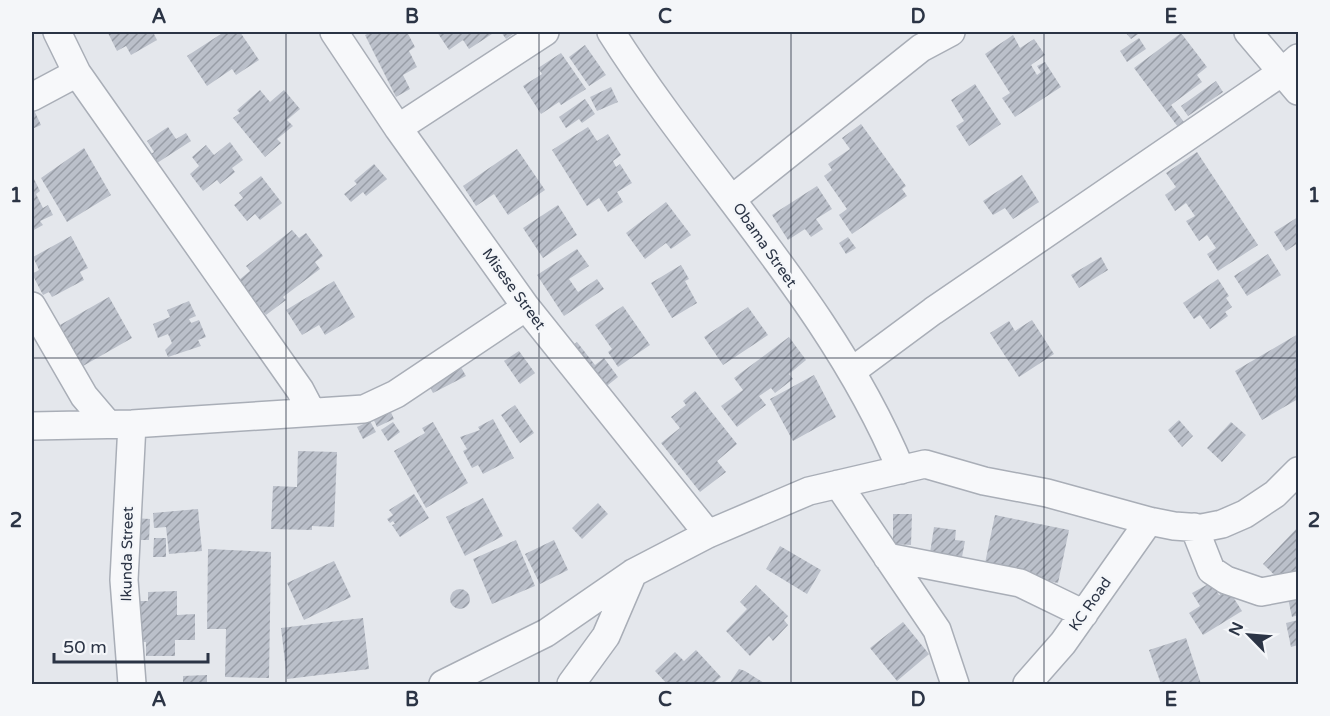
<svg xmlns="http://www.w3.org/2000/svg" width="1330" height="716" viewBox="0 0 1330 716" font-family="'Varela Round',sans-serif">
<defs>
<pattern id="building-hatch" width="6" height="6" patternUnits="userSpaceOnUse" patternTransform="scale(1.5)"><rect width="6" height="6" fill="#bbc0ca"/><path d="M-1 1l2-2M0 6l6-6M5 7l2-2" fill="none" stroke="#989da6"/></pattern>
</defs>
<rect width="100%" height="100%" fill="#e4e7ec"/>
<!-- building -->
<path fill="url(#building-hatch)" d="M111,32H153L157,40L131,55L126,46L117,51L108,33Z
M224,32H240L259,60L236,75L232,69L207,86L187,56Z
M371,32H407L415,47L409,51L417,67L403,75L410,89L396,97L365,35Z
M437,32H495L469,49L463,40L449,50Z
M501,32H516L506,39Z
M1125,32H1141L1131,39Z
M1181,33L1207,67L1197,75L1202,82L1171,105L1184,122L1178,127L1134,68Z
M1013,35L1020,48L1034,39L1045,55L1031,65L1037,75L1041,72L1037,66L1045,62L1061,87L1015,117L1002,98L1010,93L985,54Z
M1139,38L1146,49L1127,62L1120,51Z
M585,45L606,75L589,86L569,57Z
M561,53L586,89L561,105L559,102L541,114L523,86L542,74L538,68Z
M1216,81L1223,92L1188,116L1181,106Z
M975,84L1001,124L969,146L956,126L964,121L951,100Z
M611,87L618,102L597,111L590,97Z
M260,90L270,102L284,90L300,109L287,120L293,126L277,139L281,143L265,157L233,118L240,113L237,110Z
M585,99L595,114L582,123L579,119L566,128L559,117Z
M32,106L41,125L32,129Z
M861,124L906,186L902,189L907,196L852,234L839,215L847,209L824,176L832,170L828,164L850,149L842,138Z
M168,127L176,139L186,133L191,141L154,165L148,156L154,152L147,141Z
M588,127L597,141L608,134L621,155L613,161L616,167L620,164L632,183L617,192L623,202L608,212L599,198L587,206L552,150Z
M230,142L243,160L232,168L235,172L220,184L217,180L203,191L190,174L199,166L192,157L206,145L214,155Z
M84,148L111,195L67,222L41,178Z
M517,149L545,190L508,215L494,194L476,206L463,186Z
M1197,152L1258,245L1218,271L1207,254L1216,248L1207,235L1199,241L1186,221L1195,216L1186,203L1175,211L1165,195L1176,187L1166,173Z
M374,164L387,179L366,196L363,192L351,202L344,194L357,184L354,181Z
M32,175L40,191L36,194L43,208L48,205L53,215L40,221L43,225L32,231Z
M1022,175L1039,202L1013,219L1005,208L993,215L983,201Z
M261,176L282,203L260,220L255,214L247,221L234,205L243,198L239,193Z
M817,186L832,209L816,219L823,229L811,237L805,229L788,240L772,215Z
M666,202L691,235L671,249L666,243L645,259L626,233Z
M558,205L577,235L543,258L523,228Z
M1298,217V243L1286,251L1274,232Z
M292,230L299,238L306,233L323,256L315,262L320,269L283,297L286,300L266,315L239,280L250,271L246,266Z
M71,236L88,268L80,272L84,280L52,297L49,292L43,295L32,274L39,270L33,257Z
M848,237L856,248L846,254L839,243Z
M577,249L589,266L569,279L578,292L597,279L604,289L564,316L537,275Z
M1268,254L1281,275L1247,296L1234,276Z
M1101,257L1108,270L1079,288L1071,275Z
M681,265L689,279L685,281L697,303L672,318L651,283Z
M1218,279L1229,296L1226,298L1232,307L1225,312L1228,316L1210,329L1200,315L1194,319L1183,303Z
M334,281L355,317L325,335L319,325L302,335L286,310Z
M109,297L132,338L83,366L60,325Z
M189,301L196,316L189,319L191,323L199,320L206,337L198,340L201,346L168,357L165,350L172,343L168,334L158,338L153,324L170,317L167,310Z
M623,306L650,345L618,367L608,352L612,349L595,325Z
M748,307L768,335L723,365L704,337Z
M1032,320L1054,354L1019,377L990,333L1009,321L1015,331Z
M1298,334V399L1262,420L1235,371Z
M789,337L806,360L789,374L793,379L775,393L771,388L759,396L766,405L737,427L721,406L743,390L734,378Z
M577,342L595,365L604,358L618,377L598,393L565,352Z
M519,351L535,373L520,384L504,361Z
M458,362L466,376L433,393L425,378Z
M814,375L836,417L793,441L770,399Z
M695,391L737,444L717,461L726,472L700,492L661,443L680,428L671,417L686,405L683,401Z
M515,405L534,433L520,443L501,415Z
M389,408L394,419L377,427L372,416Z
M493,419L514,458L483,474L478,465L472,468L463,451L467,449L460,437L480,430L478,427Z
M1179,420L1193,436L1182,447L1168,430Z
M370,421L376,432L363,439L357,427Z
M393,422L400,432L388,441L381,430Z
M433,422L468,483L426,508L394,451L425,433L422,428Z
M1231,422L1246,435L1222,462L1207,448Z
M298,451L337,452L334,527L312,526V530L271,529L273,486L297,487Z
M414,494L429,518L400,537L392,525L395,524L393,521L390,523L387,519L393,515L389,510Z
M483,498L503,536L465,556L446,517Z
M598,503L608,514L582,539L572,528Z
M198,509L202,551L169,554L166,527L154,528L153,513Z
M893,514H912L911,545L893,544Z
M995,515L1069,530L1058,583L984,568Z
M134,518L150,519L149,540H134Z
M934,527L956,530L955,540L965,541L962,557L930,553Z
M1298,527V571L1285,585L1263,564Z
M154,538H166V557H153Z
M516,540L535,586L492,604L473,559Z
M554,540L568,570L540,584L525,554Z
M780,546L821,570L807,594L766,569Z
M208,549L271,552L269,678L225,677L226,629H207Z
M334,561L351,597L304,620L287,583Z
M1212,582L1219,595L1228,589L1242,611L1203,635L1189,613L1200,606L1192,593Z
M756,585L788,616L784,620L788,625L773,641L769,636L750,656L726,631L747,609L740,602Z
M1298,586V615L1292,617L1286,589Z
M450 599a10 10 0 1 1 20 0a10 10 0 1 1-20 0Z
M177,591V615L195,614V640H175V656H146V642H134V601H148V592Z
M363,618L369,669L287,679L281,628Z
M1298,620V645L1291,647L1286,623Z
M903,622L929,654L897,681L870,648Z
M1186,638L1201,684H1161L1149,650Z
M696,650L721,677L713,684H667L655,671L675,652L684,661Z
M739,669L745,671L764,683L729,684Z
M207,675V684H183V676Z"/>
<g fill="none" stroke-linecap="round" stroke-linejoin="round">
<!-- minor casing -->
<g stroke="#a9aeb7" stroke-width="30">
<path id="minor" d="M57,32L77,73L300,390L311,411
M334,32L398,128L526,307L708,534
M611,32C704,179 833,306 901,470
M1248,32L1298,91
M32,97L77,73
M398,128L545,32
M732,199L921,48L951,32
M32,306L84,396L107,423
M852,371L933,311L1282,72L1298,58
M132,424L124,580L132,684
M32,426L132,424L364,409L396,394L526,307
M838,484L937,630L955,684
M1194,527L1211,570L1226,580L1261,592L1298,585
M887,557L1020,583L1084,614
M443,684L546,633L633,573L708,534L809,491L925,464L984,481L1047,493L1149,521L1174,526L1202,528L1222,524L1245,514L1275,494L1298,471
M571,684L606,636L633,573
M1027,684L1063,643L1149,521"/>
</g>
<!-- minor -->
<use href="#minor" stroke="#f7f8fa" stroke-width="27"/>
</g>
<!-- grid -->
<path fill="none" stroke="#2b3445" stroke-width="1.5" stroke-opacity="0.55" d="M286,32V684M539,32V684M791,32V684M1044,32V684M32,358H1298"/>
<g text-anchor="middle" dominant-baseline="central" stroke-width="5" stroke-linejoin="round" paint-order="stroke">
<!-- street labels -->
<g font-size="15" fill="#2b3445" stroke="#f4f6f9">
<text transform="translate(765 245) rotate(55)">Obama Street</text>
<text transform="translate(514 289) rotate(54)">Misese Street</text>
<text transform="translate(127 554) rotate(-89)">Ikunda Street</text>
<text transform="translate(1090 604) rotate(-55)">KC Road</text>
</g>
</g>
<!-- border -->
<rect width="1330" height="716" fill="none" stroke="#f4f6f9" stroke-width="66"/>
<!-- north arrow -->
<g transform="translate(1249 635) rotate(295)" stroke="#f4f6f9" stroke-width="4.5" paint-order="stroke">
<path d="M0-4.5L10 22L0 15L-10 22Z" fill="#2b3445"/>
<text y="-9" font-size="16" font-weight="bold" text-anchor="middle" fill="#2b3445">N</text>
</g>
<!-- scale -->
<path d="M54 653v9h154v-9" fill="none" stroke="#2b3445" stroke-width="3"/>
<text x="63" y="653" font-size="18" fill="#2b3445" stroke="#f4f6f9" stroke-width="4.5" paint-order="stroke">50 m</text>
<rect x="33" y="33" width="1264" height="650" fill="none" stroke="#2b3445" stroke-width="2"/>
<g font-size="20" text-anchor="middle" font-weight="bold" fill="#2b3445">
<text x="159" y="23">A</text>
<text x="412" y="23">B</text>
<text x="665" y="23">C</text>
<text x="918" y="23">D</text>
<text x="1171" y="23">E</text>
<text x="16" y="202">1</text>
<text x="1314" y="202">1</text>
<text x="16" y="527">2</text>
<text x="1314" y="527">2</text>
<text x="159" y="706">A</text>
<text x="412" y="706">B</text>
<text x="665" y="706">C</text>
<text x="918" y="706">D</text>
<text x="1171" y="706">E</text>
</g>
</svg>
